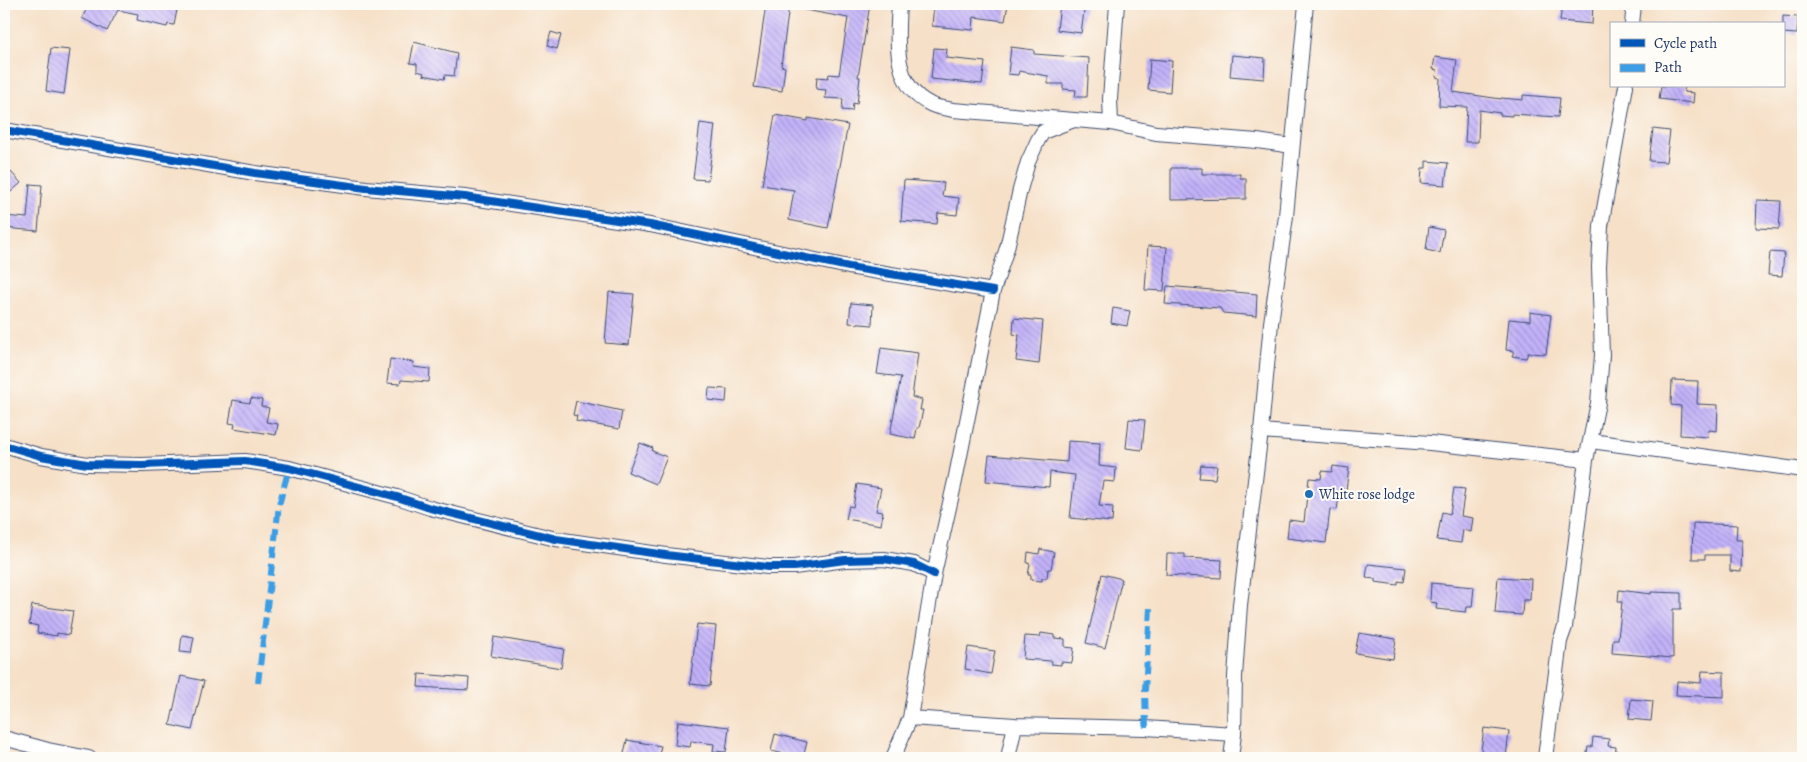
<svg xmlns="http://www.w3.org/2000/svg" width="1807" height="762" viewBox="0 0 1807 762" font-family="Alegreya,serif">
<defs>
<pattern id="building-back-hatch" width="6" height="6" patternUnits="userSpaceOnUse" patternTransform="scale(1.25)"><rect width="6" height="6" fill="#c3b2f9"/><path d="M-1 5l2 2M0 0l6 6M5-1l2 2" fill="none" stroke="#9e91cd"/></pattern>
</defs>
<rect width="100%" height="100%" fill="#fdfcf7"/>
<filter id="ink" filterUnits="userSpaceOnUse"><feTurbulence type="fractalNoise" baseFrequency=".02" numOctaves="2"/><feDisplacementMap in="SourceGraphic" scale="10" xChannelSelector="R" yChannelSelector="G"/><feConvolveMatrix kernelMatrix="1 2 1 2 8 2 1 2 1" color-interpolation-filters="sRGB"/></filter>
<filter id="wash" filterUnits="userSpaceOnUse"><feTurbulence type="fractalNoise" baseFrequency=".0096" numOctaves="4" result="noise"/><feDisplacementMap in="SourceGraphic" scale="20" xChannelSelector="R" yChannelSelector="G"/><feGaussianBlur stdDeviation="1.12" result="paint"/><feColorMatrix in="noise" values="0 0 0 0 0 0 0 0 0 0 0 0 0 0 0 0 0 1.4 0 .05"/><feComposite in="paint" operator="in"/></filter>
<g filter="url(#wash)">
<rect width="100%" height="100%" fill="#f6e0c7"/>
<g id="blocks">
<!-- building -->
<path fill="url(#building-back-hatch)" d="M89,4L112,5V4H173L172,9L177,10L174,25L168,24L167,27L137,20L138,14L118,10L107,31L82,18Z
M766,4L789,6L781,66L785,67L782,91L754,87Z
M800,4H870L858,77H860L857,104L853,103L852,111L842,110L843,99L825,98L826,90L816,89L817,77L828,78L829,74L839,75L848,18L800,9Z
M934,4H1008L1005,21L974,17L973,30L932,26Z
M1060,4H1085L1081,33L1057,30Z
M1562,4H1593L1592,24L1560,21Z
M1783,16L1798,17L1797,34L1783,33Z
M551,32L561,35L557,49L547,46Z
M414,42L457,53L454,76L445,75L444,79L423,75L424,73L417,71V64L410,63Z
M1011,47L1034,50V54L1089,58L1087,97H1075L1076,90L1063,89V84H1048V76L1019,71L1018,75L1008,74Z
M51,48L70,50L64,94L46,91Z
M934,48L947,49L946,58L985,62L982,84L931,79Z
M1232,55L1265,58L1264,79L1230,76Z
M1435,57L1457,60L1453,92L1501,99V98L1523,100V95L1560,98L1558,117L1512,114V116L1500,115V113L1479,110L1478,142H1465L1467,107L1439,106L1440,78L1436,77L1437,70L1433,69Z
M1150,59L1172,61L1170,92L1148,90Z
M1661,86H1685L1684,92L1694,93L1693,103L1659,99Z
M775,115L808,121V118L848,125L828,228L789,220L794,190L762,185Z
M700,123L715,125L708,180L693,179Z
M1653,129L1670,131L1666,162L1649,161Z
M1426,161L1448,163L1445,185L1421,183L1422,168H1426Z
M1171,168H1202V174H1240V178H1246V199L1171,200Z
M10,171L21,183L4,198V178Z
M904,180L944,183L942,196L959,198L957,215L938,213L937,224L901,221Z
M30,184L42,185L38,231L4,228V216L27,218Z
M1757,200L1781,201L1779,229L1756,228Z
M1429,227L1444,230L1440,253L1426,250Z
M1148,246L1167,247L1164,291L1145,290Z
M1770,252L1784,253L1782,276L1768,275Z
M1167,286L1257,294L1256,316L1223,313L1220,308L1165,304Z
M609,292L634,294L629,345L605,343Z
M851,303L873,305L872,325L849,323Z
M1113,308L1130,311L1127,326L1111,323Z
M1530,312L1551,315L1546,354L1528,353L1526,358L1512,356L1514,351L1506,350L1509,319L1530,321Z
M1014,318L1043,321L1039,364L1016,361L1019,335L1013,334Z
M881,348L918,353L912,397L922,400L920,410H923L919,428H917L915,439L890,434L901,377L877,374Z
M390,359L414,362L413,367L430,369L429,382L401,380L400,384L387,383Z
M1672,380L1698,381L1697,404L1718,405L1717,431L1709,430L1708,437L1680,435L1681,406L1671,405Z
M709,388L727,389L726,402L708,400Z
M251,398L262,400L261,406L269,408L266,422L278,424L276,435L234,428L235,424L229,423L233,400L250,403Z
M576,401L622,411L619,429L576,421L577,416L573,415Z
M1129,419L1145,420L1142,450L1126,448Z
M1068,441L1100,443L1099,466L1116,468L1115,482L1103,481L1099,506L1113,507L1112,522L1070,518L1075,475L1050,472L1049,487L986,481L989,455L1067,462Z
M640,443L653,448L652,451L667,457L656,484L628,472Z
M1201,465L1217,466L1215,479L1199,478Z
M1333,466L1349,468L1346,490L1340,489L1337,510L1330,509L1326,543L1287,538L1289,520L1304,522L1309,478L1321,479L1322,471L1332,472Z
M857,484L881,488L876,511L883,512L881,525L846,519L849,506L853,507Z
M1454,488L1465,489L1461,516L1473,518L1471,532L1463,530L1461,543L1437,540L1442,512L1450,514Z
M1693,523L1737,525L1736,540H1742L1741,572L1730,571V555H1705V559H1692Z
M1040,549L1054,552L1051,569H1048L1047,578H1042V581L1031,580V575H1028L1030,564L1027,563L1028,552L1039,554Z
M1167,554H1185V558L1222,560L1221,578L1166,575Z
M1368,564L1406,568L1404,582L1398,581V585L1375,582V579L1366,578Z
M1102,574L1122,579L1105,648L1086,643Z
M1498,577L1531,579L1530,600H1523L1522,615L1495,613Z
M1431,583L1474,587L1472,607H1467L1466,612L1436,609L1437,603L1430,602Z
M1619,590L1651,594V592L1681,593V609H1673V658L1612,653L1613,639H1618L1622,602H1618Z
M32,605L73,611L69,635L57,633V636L37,633L38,626L29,624Z
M697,624L716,626L710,686L690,684Z
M1041,633L1054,635V638L1065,639V647L1074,648L1072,663L1061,662V665L1051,664V661L1023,659L1025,636L1040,637Z
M1359,633L1396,639L1393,659L1355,653Z
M182,635L194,637L191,653L180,652Z
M494,637L564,649L561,668L491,656Z
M968,647L995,651L991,674L965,669Z
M1702,671L1724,672V697L1676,695L1677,681L1701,683Z
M419,674L469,678L468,690L418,687Z
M181,676L204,681L192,730L170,725Z
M1631,699L1653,701L1651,721L1629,719Z
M678,721L729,727L726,752L713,751L714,744L691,741L690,747L675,745Z
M1484,728L1509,731L1506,758H1480Z
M775,734L807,742L803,758L771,751Z
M1593,737L1609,739L1608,746L1616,747L1615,758H1586L1588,747H1592Z
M627,740L661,746L658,758H623Z"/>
</g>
</g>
<g filter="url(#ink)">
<use href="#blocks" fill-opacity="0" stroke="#3c4a6e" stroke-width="1"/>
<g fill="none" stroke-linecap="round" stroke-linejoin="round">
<!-- minor casing -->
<g stroke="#3c4a6e" stroke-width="16">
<path id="minor" d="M899,4C897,39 892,86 930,104C937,108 946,108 953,110L1111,123L1156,133L1257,141L1292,146
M1632,24L1634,4
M1111,123L1110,99L1117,4
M4,130L255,173L366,188L465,197L650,225L849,267L993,291
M1261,431L1430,443L1586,460
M1591,441L1803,470
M4,445L41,456L87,464L142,465L245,461L289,468L397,497L430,508L556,539L666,555L768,567H794L845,560L884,559L914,564L934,574
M910,718L1015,725L1146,728L1234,734
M4,738L48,750L89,758
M893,758L910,718L934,574L955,481L993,291L1007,248L1020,190L1028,162L1038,140L1043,132L1074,120
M1008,758L1015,725
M1231,758L1234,734L1235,676L1240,605L1261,431L1271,323L1286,216L1306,4
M1545,758L1560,641L1565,627L1586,460L1598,403L1602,355L1599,267L1601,226L1626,86"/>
</g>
<!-- minor -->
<use href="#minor" stroke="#fff" stroke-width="14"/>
<!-- quiet -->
<path stroke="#3b9de6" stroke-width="6" stroke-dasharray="12 6" stroke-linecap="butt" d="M258,683L279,505L289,468
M1146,728L1145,690L1150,608"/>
<!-- cycleway casing -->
<g stroke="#fdfcf7" stroke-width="11">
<path id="cycleway" d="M4,130L255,173L366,188L465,197L650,225L849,267L993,291
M4,445L41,456L87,464L142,465L245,461L289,468L397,497L430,508L556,539L666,555L768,567H794L845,560L884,559L914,564L934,574"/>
</g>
<!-- cycleway -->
<use href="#cycleway" stroke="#0057b8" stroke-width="8"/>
</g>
</g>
<!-- markers -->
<circle fill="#1f6fb2" stroke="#fdfcf7" stroke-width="2" cx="1309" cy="494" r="5"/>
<g text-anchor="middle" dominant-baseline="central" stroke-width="4" stroke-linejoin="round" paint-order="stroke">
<!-- poi labels -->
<g font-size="14" fill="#1b2f5e" stroke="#fdfcf7" text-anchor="start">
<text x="1319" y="494">White rose lodge</text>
</g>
</g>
<!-- margin -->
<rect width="1807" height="762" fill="none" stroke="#fdfcf7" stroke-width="20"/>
<!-- legend -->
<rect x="1610" y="22" width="175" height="65" fill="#fdfcf7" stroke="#a3aaba"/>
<rect x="1620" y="39" width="25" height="8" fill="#0057b8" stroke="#a3aaba"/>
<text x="1654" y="48" font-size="15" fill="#1b2f5e">Cycle path</text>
<rect x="1620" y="64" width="25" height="8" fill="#3b9de6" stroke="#a3aaba"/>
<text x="1654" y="72" font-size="15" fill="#1b2f5e">Path</text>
</svg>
